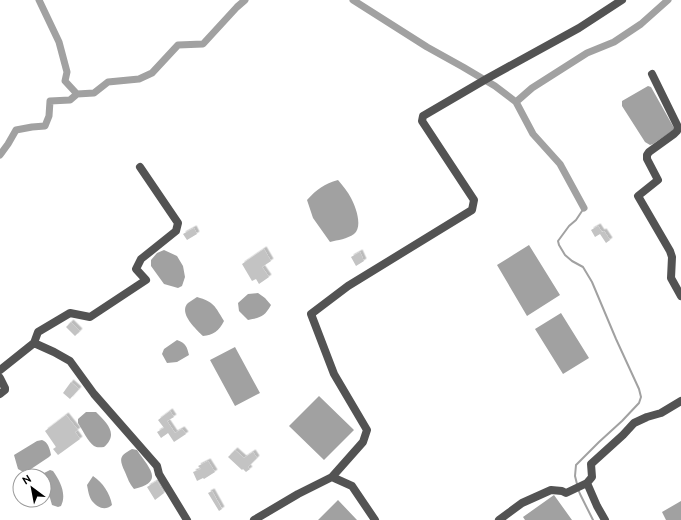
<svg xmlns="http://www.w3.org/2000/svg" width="681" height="520" viewBox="0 0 681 520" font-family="Ubuntu,sans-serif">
<defs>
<filter id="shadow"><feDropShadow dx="2.5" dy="-2.5" stdDeviation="0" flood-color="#0004"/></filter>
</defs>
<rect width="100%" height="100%" fill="#fff"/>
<!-- water -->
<path fill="#a1a1a1" d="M648,86L651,87L674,128L672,131L653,144L650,145L645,142L622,106V101Z
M338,180C343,186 348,192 351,198C356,207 363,227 354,234C347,239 338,240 330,242L313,218L307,200C317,189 324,184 338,180Z
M529,245L560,295L527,316L497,265Z
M164,250L177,256L183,266L185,277L182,286L178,288L164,284L151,266V260L157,253Z
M258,293L265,298L271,305C264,317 262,317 248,320L239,311L238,303L248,294Z
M197,297C214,302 215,306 224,321C219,331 213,335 203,336C196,329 178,313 188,303C191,301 194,299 197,297Z
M561,313L589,358L563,374L535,329Z
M177,340C186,343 187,347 189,355L177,362L167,363L162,354L164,349Z
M235,347L260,393L235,406L210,360Z
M319,396L354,430L324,460L289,426Z
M86,412H96C107,423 119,434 104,447C101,447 97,448 94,446C88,442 82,429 78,423V419Z
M42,440C48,442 50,449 51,455L49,457L25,473L18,469L14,455L37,441Z
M132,449L137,450C148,467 166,482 134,489C129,483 128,479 125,472C119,459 119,456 132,449Z
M50,470L53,471C60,481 67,494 61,506L58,507L52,505L50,498L44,489V476H40L44,473Z
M93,476C103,483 110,493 112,505C105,511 98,508 92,501C89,497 88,490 87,485Z
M554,495L572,520H525L523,517Z
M338,500L357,520H318Z
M681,501V520H666L662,512Z"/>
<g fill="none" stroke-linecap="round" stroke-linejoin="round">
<!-- stream -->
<path stroke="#a1a1a1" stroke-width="2" d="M577,484L575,476L576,465L599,442L622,421L639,403L641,397L639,389L616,339L592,282L583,267L572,261L565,255L559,245L558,241L569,226L576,220L584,208
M578,489L580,494L593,520"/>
<!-- canal -->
<path stroke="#a1a1a1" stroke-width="7" d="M39,0L59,42L67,72L65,81L77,94L94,93L108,82L139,79L152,73L178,45L203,44L237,7L245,0
M353,0L427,47L463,67L495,86L516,102L533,134L560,164L584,208
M516,102L532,88L587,53L614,42L641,24L668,0
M0,155L8,144L16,130L32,127L45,126L49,116L50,101L70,100L77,94"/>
</g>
<!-- building -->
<path fill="#c3c3c3" filter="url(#shadow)" d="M598,226L602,232L604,231L610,240L606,243L600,234L595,237L591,230Z
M194,228L197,234L187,240L183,234Z
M264,249L271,261L262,267L269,277L259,284L256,279L252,281L242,264Z
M360,252L364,261L356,266L351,257Z
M71,322L80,331L75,336L66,327Z
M71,382L79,389L70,399L63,393Z
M170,411L174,417L167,421L175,433L182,429L186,434L174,442L168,433L161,438L157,432L164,428L158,420Z
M66,415L78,430L75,432L80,439L58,455L53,449L56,447L45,431Z
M235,450L244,458L253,452L257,458L248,467L250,469L246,472L243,469L242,470L228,457Z
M208,461L215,472L204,479L203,478L197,481L193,472L201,469L198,466Z
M157,481L164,493L155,500L147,487Z
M212,491L222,509L219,511L208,493Z"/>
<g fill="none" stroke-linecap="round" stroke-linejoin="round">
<!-- minor -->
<path stroke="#535353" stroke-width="8" d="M652,74L678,127L677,131L674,134L649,152L647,155V159L658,180L638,196L670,251L672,257L671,278L681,296
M34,343L54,352L70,361L94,394L157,466L159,474L187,520
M0,370L34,343L38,332L70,313L90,317L146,280L136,269L141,259L176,231L178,223L140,167
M0,378L5,388V390L0,394
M587,483L592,477L591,464L623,435L634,423L647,417L661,413L681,401
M254,520L298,494L332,477
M375,520L352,486L332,477L363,442L367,430L334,374L311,314L348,286L472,210L474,200L422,121L423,116L488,78L579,28L622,0
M499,520L522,503L551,490L562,491L566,493L587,483L597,506L605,520"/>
</g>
<!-- north arrow -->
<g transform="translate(32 488) rotate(328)"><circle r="19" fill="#ffffff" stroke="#999999"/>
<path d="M0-3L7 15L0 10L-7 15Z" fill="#000000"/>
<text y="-6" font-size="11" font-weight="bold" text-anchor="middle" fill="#000000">N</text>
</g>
</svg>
